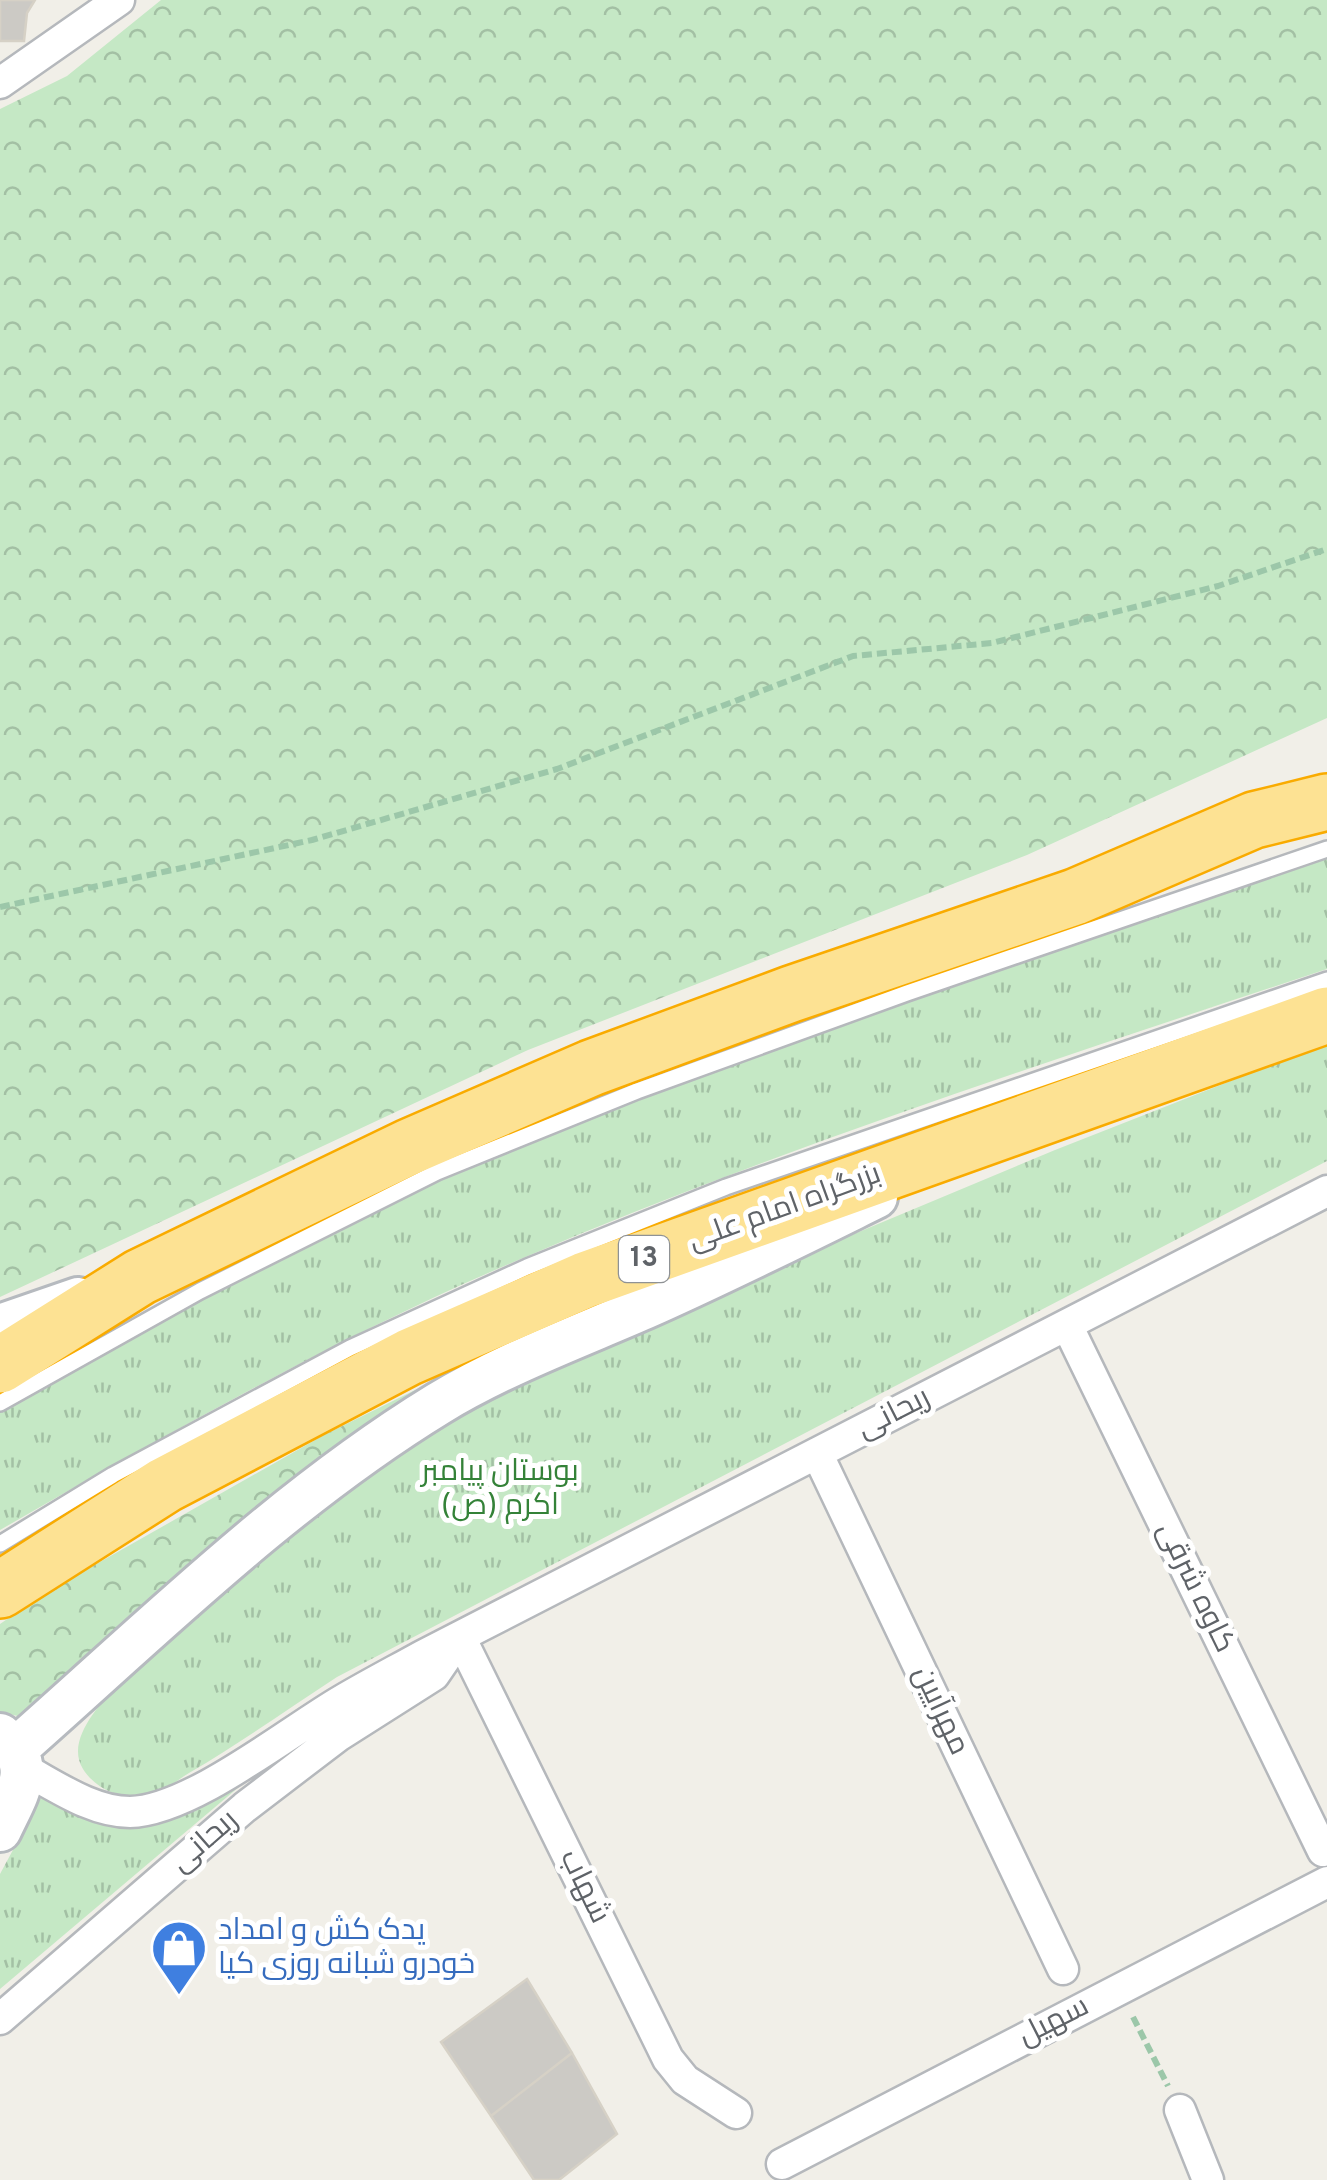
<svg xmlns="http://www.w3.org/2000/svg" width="1327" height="2180" viewBox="0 0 1327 2180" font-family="Overpass,Cairo,sans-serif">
<defs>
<pattern id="grass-tufts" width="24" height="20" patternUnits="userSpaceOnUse" patternTransform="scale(2.5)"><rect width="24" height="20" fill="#c5e8c5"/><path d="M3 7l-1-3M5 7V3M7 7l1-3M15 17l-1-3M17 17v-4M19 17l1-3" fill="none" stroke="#a3c0a4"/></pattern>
<pattern id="forest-crowns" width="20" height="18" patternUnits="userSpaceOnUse" patternTransform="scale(2.5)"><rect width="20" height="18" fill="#c5e8c5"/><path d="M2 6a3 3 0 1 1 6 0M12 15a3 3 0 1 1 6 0" fill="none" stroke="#a3c0a4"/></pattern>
</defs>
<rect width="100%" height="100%" fill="#f1efe8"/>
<!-- grass -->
<path fill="url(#grass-tufts)" d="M1327,857V969C1054,1060 780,1148 516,1261C337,1337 168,1434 0,1530V1411L302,1245L437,1180L811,1032Z
M1327,1043V1161L337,1677C288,1709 240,1743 189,1773C177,1780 163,1793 150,1796C125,1802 96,1790 83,1769C65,1740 100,1705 118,1683L336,1489L457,1409L653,1318L1055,1150Z
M253,1775L0,1989V1874L41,1798L107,1823Z"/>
<!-- forest -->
<path fill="url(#forest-crowns)" d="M161,0H1327V718L1027,855L528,1050L0,1297V109L67,76Z
M494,1351L509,1352L22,1717L0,1712V1624L47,1592L324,1435Z"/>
<!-- building -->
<path fill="#cccac5" stroke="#d6d1c6" stroke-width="2.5" d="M0,0H35L27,13L24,41H0Z
M527,1979L572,2053L491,2116L441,2042Z
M572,2053L617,2134L559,2180H534L491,2116Z"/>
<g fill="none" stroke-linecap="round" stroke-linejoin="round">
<!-- lane casing -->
<g stroke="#b5b8bc" stroke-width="20">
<path id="lane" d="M0,1403L200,1291L437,1172L637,1091L907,993L1327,849
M0,1544L113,1475L350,1348L527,1267L726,1187L1327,980"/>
</g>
<!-- street casing -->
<g stroke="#b5b8bc" stroke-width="35">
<path id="street" d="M0,83L119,0
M1067,1325L1323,1851
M817,1453L1063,1969
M460,1637L668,2059L685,2080L736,2113
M24,1769C56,1786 92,1812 130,1812C190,1811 288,1732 341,1701C368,1685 395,1671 422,1656L1327,1191
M0,2019L245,1807L338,1736L434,1675L458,1640
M1180,2110L1208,2180
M782,2164L1327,1882"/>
</g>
<!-- secondary casing -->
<g stroke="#b6babf" stroke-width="48">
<path id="secondary" d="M0,1326L78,1299
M0,1735C39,1765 17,1793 0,1830
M17,1748C153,1628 283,1499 438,1404C502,1365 575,1338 644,1308C723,1273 799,1235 876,1197"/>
</g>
<!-- highway casing -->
<g stroke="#f9ab00" stroke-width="60">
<path id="highway" d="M0,1365L140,1277L409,1147L591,1068L791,994L1075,897L1254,820L1327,802
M0,1590L165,1485L409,1357L585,1280L1327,1015"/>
</g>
<!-- path -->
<path stroke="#9cc7a9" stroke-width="6" stroke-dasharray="10 5" stroke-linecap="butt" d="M0,907L312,840L557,769L853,656L992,643L1218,586L1327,549
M1133,2017L1168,2086"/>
<!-- lane -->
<use href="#lane" stroke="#fff" stroke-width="15"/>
<!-- street -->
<use href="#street" stroke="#fff" stroke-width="30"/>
<!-- secondary -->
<use href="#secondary" stroke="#fff" stroke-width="42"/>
<!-- highway -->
<use href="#highway" stroke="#fde293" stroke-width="55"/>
</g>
<!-- icons -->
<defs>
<g id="shop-pin" transform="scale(2.875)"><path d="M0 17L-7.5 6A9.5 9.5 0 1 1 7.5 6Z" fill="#3f7fe0" stroke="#fff"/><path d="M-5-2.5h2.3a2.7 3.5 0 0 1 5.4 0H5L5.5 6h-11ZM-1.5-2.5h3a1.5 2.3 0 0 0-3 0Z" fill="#fff"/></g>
</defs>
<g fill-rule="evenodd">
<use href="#shop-pin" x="179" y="1948"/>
</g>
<g text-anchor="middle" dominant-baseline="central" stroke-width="10" stroke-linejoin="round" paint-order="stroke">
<!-- shield labels -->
<rect fill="#fff" stroke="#8f9295" stroke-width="2.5" x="619" y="1236" width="50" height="46" rx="8"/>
<g font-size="28" font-weight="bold" fill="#5f6368">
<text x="644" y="1259">13</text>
</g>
<!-- street labels -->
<g font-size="30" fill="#5f6368" stroke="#fff">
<text transform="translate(785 1208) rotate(-20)">بزرگراه امام علی</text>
<text transform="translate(894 1414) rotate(-27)">ریحانی</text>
<text transform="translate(1195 1588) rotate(64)">کاوه شرقی</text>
<text transform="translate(940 1711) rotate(65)">مهرآیین</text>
<text transform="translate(205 1842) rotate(-41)">ریحانی</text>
<text transform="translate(584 1887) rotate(64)">شهاب</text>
<text transform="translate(1054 2022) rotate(-27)">سهیل</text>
</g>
<!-- park labels -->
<g font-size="30" fill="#348238" stroke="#fff">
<text x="500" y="1472">بوستان پیامبر<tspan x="500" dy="34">اکرم (ص)</tspan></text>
</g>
<!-- shop labels -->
<g font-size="30" fill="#366cbe" stroke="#fff" text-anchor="start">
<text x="218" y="1931">یدک کش و امداد<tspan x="218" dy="34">خودرو شبانه روزی کیا</tspan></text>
</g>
</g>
</svg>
